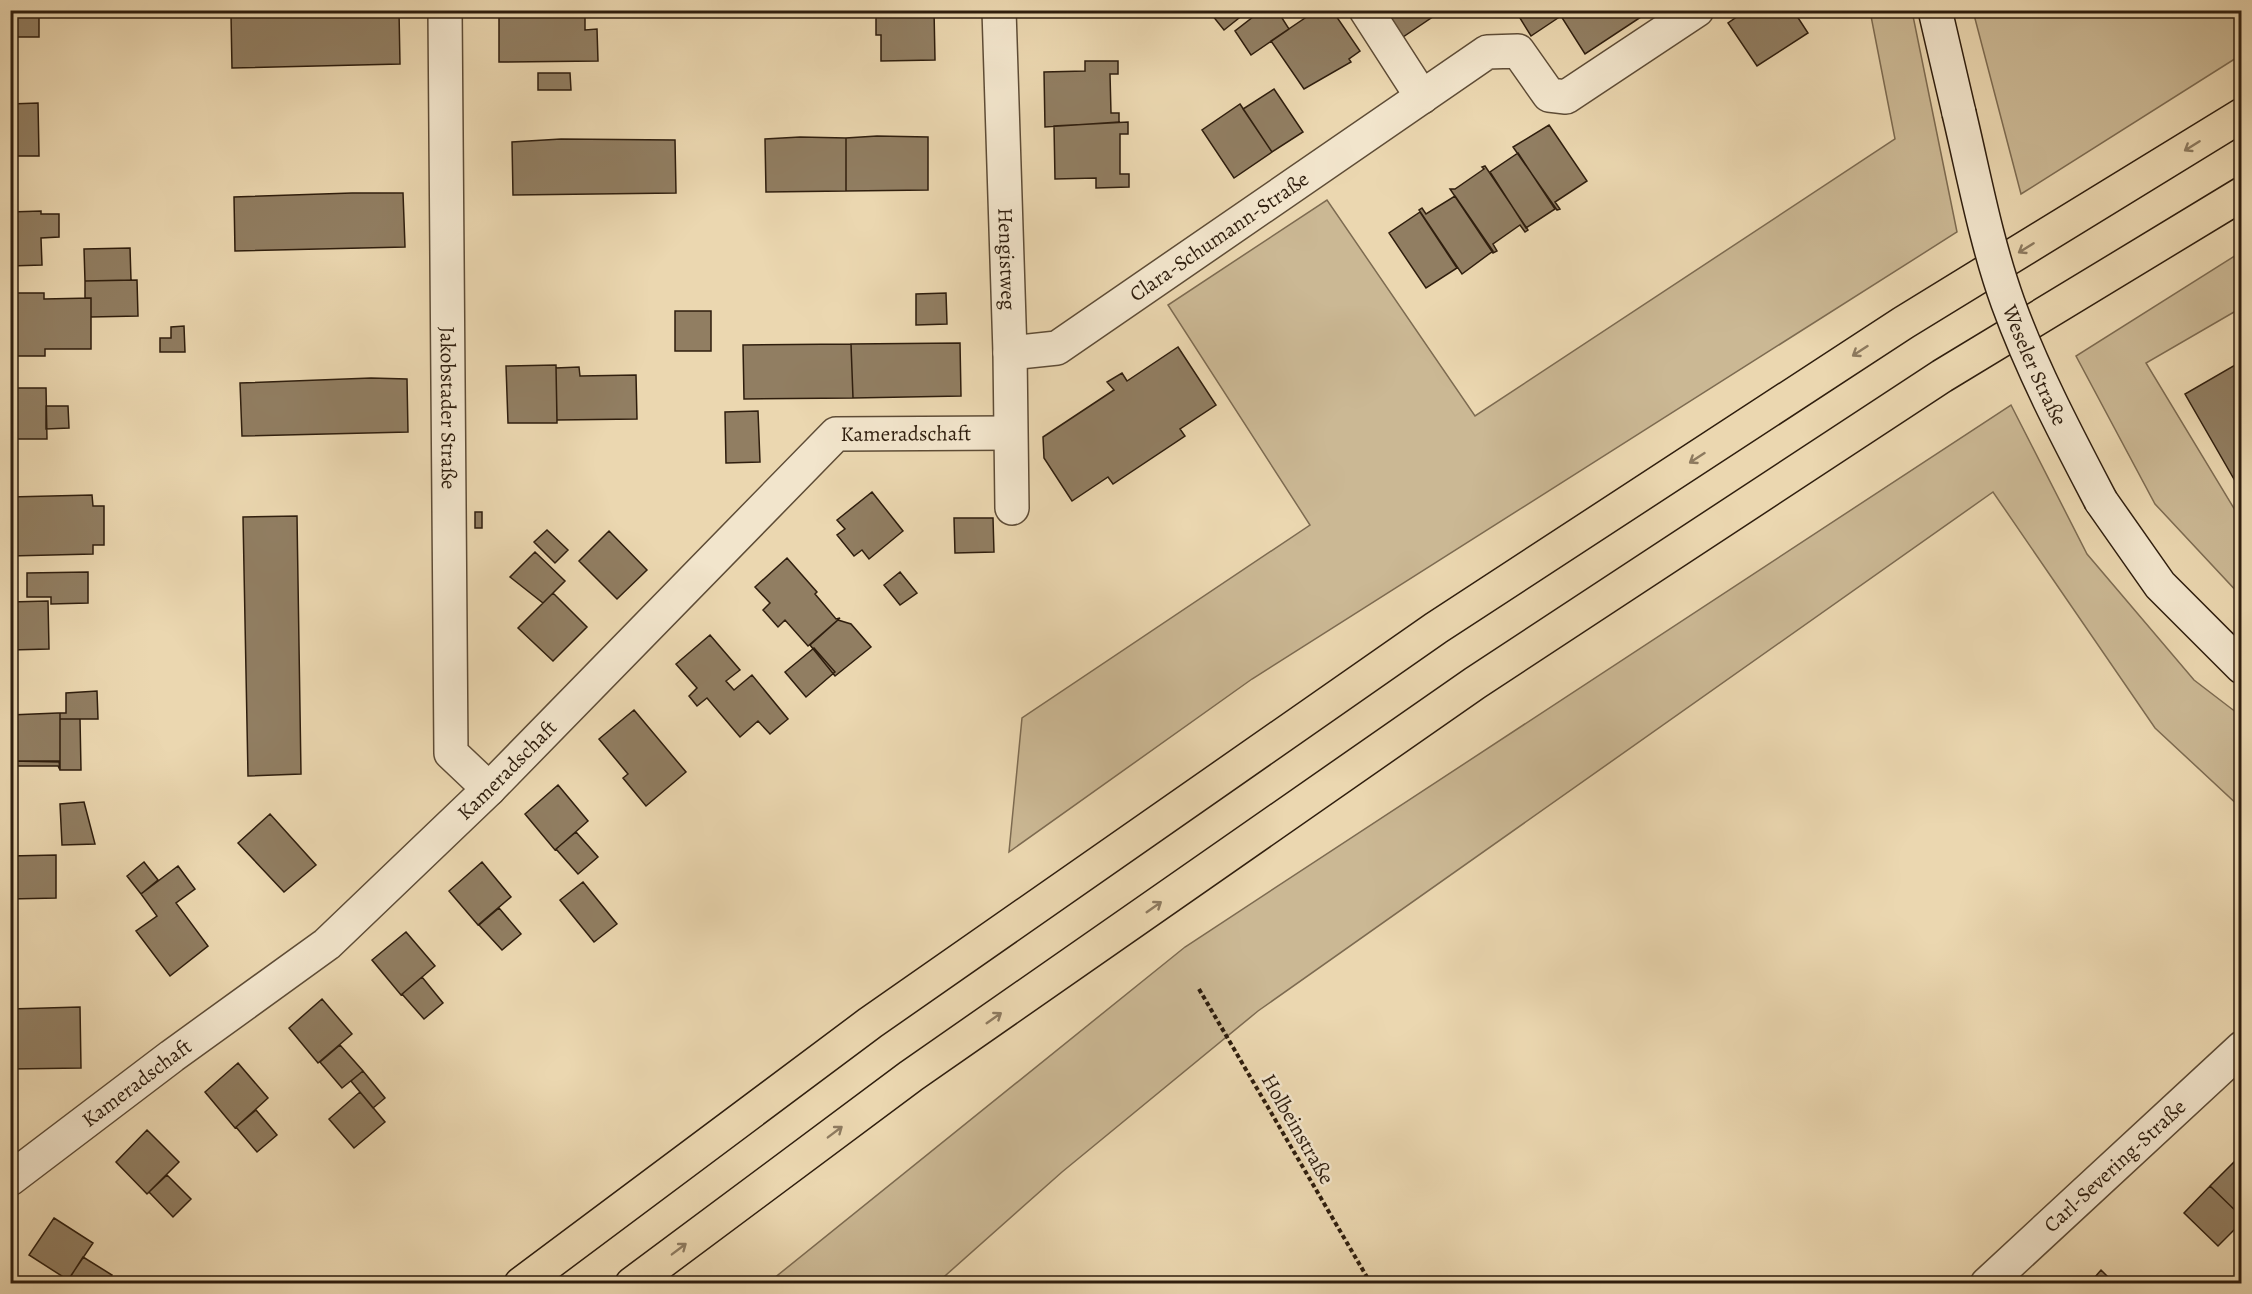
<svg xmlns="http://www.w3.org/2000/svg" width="2252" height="1294" viewBox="0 0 2252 1294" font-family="Alegreya,serif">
<rect width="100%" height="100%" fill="#ebd7b0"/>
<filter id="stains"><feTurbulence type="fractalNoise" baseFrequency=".00333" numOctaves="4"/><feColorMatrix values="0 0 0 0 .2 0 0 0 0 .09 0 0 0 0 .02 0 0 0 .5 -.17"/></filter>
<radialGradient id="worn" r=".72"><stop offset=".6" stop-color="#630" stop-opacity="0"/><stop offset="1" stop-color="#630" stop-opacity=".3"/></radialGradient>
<!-- green -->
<path fill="#cbb894" stroke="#7d6b51" stroke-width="1.5" d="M1870,11H1912L1957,232L1252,679L1009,852L1022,718L1310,525L1168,305L1327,200L1475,416L1895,139Z
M1973,11H2241V55L2021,194Z
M2241,252V308L2146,363L2241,520V596L2155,504L2076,356Z
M2011,405L2087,554L2194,680L2241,716V808L2155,728L1993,492L1258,1011L1062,1172L937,1283H768L1185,947Z"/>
<!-- building -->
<path fill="#917e62" stroke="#2f1e0e" stroke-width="1.5" d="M10,10H39V37H10Z
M350,10L399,11L400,64L232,68L231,15Z
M499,10H585V30L597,29L598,61L499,62Z
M934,10L935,60L881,61V35H876V11Z
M1092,10H1125V14L1092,15Z
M1208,10H1249L1224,30Z
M1262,10H1277L1289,29L1251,55L1235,31Z
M1317,10H1332L1360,51L1349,59L1351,62L1304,89L1271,41Z
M1385,10H1430L1434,16L1403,37Z
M1515,10H1650V11L1585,54L1561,16L1531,36Z
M1747,10H1793L1808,33L1757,66L1728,23Z
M1085,61H1118V74H1110L1111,113H1119V122L1045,127L1044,72L1085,71Z
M538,73H570L571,90H538Z
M1274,89L1303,132L1272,152L1243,109Z
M38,103L39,156H10V104Z
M1240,104L1272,152L1234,178L1202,130Z
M1128,122V134H1120V174H1129V187L1096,188V178L1055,179L1054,126Z
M1549,125L1587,181L1555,202L1560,209L1557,210L1513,147Z
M877,136L928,137V190L846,191V138Z
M800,137L846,138V191L766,192L765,139Z
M561,139L675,140L676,193L513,195L512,142Z
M1518,153L1555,209L1526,228L1490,172Z
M1485,166L1528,230L1525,232L1520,225L1493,244L1497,251L1493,253L1450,189H1455L1484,169L1482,167Z
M352,193H403L405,247L235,251L234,197Z
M1455,196L1493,251L1462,274L1419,210L1422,208L1426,214Z
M41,211V214H59V237L41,238L42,265L10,266V212Z
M1420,212L1457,268L1426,288L1389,233Z
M130,248L131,280L85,281L84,249Z
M137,280L138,316L91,317V298H85V281Z
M10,293H44V299L91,298V349H45V356H10Z
M946,293L947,324L916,325V294Z
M675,311H711V351H675Z
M184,326L185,352H160V338H171V327Z
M960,343L961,396L853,398L851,344Z
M851,344L853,398L744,399L743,345Z
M1178,347L1216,405L1180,429L1185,436L1113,484L1108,477L1072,501L1044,458L1043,437L1114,390L1107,382L1122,373L1127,381Z
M2242,361V493L2185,394Z
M556,365L557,423H508L506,366Z
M579,367L580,376L636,375L637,419L557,420L556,368Z
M371,378L407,379L408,432L242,436L240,383Z
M10,388H46L47,439H10Z
M46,406H68L69,428L46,429Z
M758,411L760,462L726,463L725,412Z
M872,492L903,531L869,559L862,550L854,556L837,535L845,529L837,520Z
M92,495L93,506H104V545H93V554L10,556V497Z
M475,512H482V528H475Z
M297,516L301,774L248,776L243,517Z
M954,518H993L994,552L955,553Z
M547,530L568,550L555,563L534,542Z
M609,531L647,570L617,599L579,561Z
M535,552L565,581L543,603L510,577Z
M787,558L817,592L815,594L836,619L840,618L808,646L785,620L778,627L763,610L770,603L755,587Z
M88,572V603L51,604V597H27V573Z
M900,572L917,593L900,605L884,585Z
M553,593L587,627L553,661L518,628Z
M48,601L49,649L10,650V602Z
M838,620L851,624L871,647L835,676L810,645Z
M710,635L740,670L726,681L734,690L752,675L788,719L770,734L758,721L740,737L707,698L697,706L689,696L697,688L676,664Z
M814,648L835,672L806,697L785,672Z
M97,691L98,719H60V713H66V693Z
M634,710L686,772L646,806L623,778L628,774L599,739Z
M58,713H60V762L10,761V715Z
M60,719H80L81,770H60Z
M10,761H59L60,770L58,766H10Z
M558,785L588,821L555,850L525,814Z
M84,802L95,844L62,845L60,804Z
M270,814L316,865L284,892L238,843Z
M576,832L598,857L578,874L556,849Z
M56,855V898L10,899V856Z
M144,862L158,880L141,894L127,876Z
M482,862L511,897L478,925L449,891Z
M178,866L195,889L176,903L208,946L170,976L136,931L157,916L141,894Z
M583,882L617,924L594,942L560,900Z
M499,908L521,934L502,950L479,925Z
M406,932L435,966L401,995L372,960Z
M422,977L443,1003L424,1019L402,994Z
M322,999L352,1034L318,1063L289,1028Z
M80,1007L81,1068L10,1069V1009Z
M340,1045L363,1071L342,1088L320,1062Z
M238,1063L268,1098L235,1128L205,1092Z
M363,1071L385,1098L373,1108L351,1081Z
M360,1092L385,1122L354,1148L329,1119Z
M256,1110L277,1135L257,1152L236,1127Z
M147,1130L179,1162L147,1194L116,1162Z
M2236,1160L2242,1165V1217L2210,1186Z
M167,1175L191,1199L173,1217L149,1192Z
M2210,1186L2242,1217V1222L2218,1246L2184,1213Z
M54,1218L93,1243L68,1280L29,1255Z
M83,1257L112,1275L106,1284H76L69,1279Z
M2101,1270L2115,1284H2089Z"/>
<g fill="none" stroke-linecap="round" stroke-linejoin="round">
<!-- street casing -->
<g stroke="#5e4c36" stroke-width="36">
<g id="street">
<path id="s1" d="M445,10L451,753L489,789"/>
<path id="s2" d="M999,10L1010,353L1012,508"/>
<path d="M1366,10L1422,97"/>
<path id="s3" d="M1010,353L1057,348L1487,52L1518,51L1549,95L1566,97L1697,10"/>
<path id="s4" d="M10,1179L172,1056L327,944L489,789L836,434L1009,433"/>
<path id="s5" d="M1987,1284L2242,1048"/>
</g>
</g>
<!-- secondary casing -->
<g stroke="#2f1e0e" stroke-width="36">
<path id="secondary" d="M1935,10L1959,113
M2101,501L2160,585L2242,667"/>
</g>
<!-- highway casing -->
<g stroke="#2f1e0e" stroke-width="36">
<path id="highway" d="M521,1284L870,1023L1436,628L1903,323L2242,115
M632,1284L911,1076L1475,683L1942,376L2242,194"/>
</g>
<!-- path -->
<path stroke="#2f1e0e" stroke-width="4" stroke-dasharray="4.5 3" stroke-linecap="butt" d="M1199,989L1371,1284"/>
<!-- street -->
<use href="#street" stroke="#f2e5cc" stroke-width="33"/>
<!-- secondary -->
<use href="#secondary" stroke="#f2e5cc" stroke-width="33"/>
<!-- highway -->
<use href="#highway" stroke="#ebd7b0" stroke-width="33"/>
<!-- secondary-bridge casing -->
<g stroke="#2f1e0e" stroke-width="36" stroke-linecap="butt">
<g id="secondary-bridge">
<path id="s6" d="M1959,113C1974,176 1986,242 2008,303C2033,372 2067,436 2101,501"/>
</g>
</g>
<!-- secondary-bridge -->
<use href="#secondary-bridge" stroke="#f2e5cc" stroke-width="33"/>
</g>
<!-- one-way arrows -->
<defs><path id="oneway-shaft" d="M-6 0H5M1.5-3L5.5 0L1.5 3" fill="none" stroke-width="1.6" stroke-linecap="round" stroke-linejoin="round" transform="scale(1.5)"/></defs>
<g stroke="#8d7a5f">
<use href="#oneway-shaft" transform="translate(2192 146) rotate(148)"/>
<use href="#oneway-shaft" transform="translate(2026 248) rotate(148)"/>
<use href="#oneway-shaft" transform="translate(1860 351) rotate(147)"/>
<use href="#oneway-shaft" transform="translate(1697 458) rotate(147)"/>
<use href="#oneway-shaft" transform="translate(1154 907) rotate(-35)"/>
<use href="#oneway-shaft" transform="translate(994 1018) rotate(-35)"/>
<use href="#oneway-shaft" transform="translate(835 1132) rotate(-37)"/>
<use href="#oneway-shaft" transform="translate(679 1249) rotate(-37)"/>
</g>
<g text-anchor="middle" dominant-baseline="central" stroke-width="5" stroke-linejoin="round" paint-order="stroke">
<!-- street labels -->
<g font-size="21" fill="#2f1e0e" stroke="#f2e5cc">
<text stroke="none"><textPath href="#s3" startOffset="244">Clara-Schumann-Straße</textPath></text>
<text stroke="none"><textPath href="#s2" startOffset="249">Hengistweg</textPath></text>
<text stroke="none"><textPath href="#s6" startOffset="264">Weseler Straße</textPath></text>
<text stroke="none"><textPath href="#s1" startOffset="398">Jakobstader Straße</textPath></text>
<text stroke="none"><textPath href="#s4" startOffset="1185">Kameradschaft</textPath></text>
<text stroke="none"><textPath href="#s4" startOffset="645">Kameradschaft</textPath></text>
<text stroke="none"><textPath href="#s4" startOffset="159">Kameradschaft</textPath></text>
<text transform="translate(1298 1129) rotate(60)">Holbeinstraße</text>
<text stroke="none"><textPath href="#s5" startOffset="174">Carl-Severing-Straße</textPath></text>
</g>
</g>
<!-- margin -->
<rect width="2252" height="1294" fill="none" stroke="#ebd7b0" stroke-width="36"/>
<rect x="12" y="12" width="2228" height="1270" fill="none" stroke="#2f1e0e" stroke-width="3"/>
<rect x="18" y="18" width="2216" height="1258" fill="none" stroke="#2f1e0e" stroke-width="1.5"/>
<rect width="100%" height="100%" filter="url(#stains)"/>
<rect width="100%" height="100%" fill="url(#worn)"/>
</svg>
